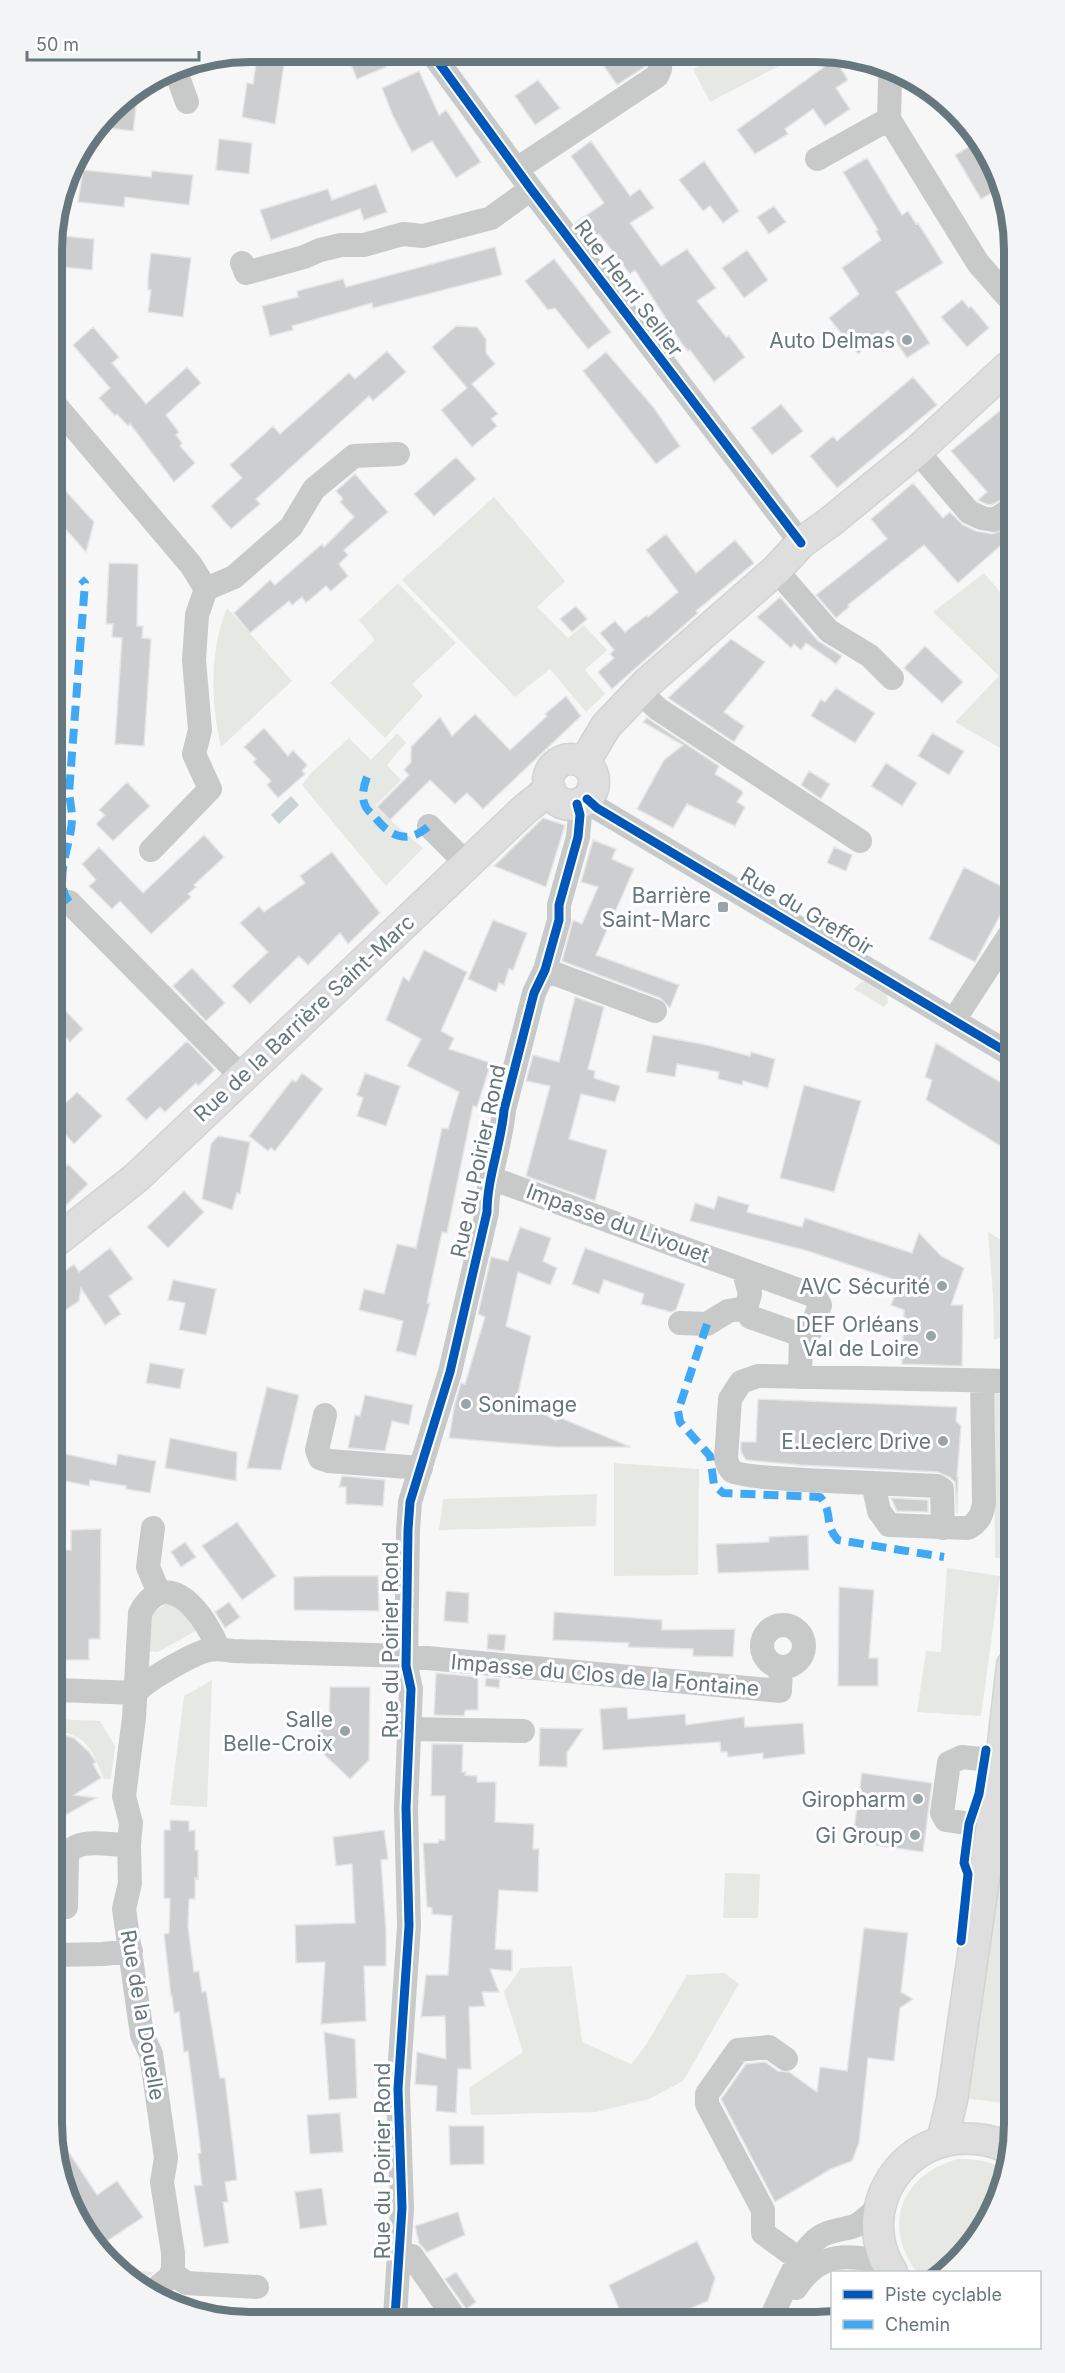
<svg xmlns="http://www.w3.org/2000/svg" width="1065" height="2373" viewBox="0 0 1065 2373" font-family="Inter,sans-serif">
<rect width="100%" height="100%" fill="#f7f7f7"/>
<!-- green -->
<path fill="#e6e8e4" d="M724,54H802L710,102L693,69Z
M494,497L565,581L537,607L568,638L584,625L607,650L585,670L605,694L586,712L550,669L515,697L402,580Z
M984,573L1008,601L1009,753L955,722L999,676L933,612Z
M398,583L456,643L412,684L423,696L385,738L330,683L375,640L359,620Z
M227,608L292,681L221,747C211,701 209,652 227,608Z
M397,733L406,743L387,765L401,780L376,805V808L423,848L386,886L302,785L310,774L349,738L371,760Z
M861,982H865L887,995L888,1002L884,1007L854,989Z
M988,1232L1011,1246V1333L994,1340L993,1295Z
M994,1391L1011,1396V1407L1005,1424L1003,1490L1000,1512L1003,1544L1002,1558H995Z
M614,1463L699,1469L698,1575L614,1576Z
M597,1494L596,1526L439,1530L443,1499Z
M947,1568L1000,1576L981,1716L917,1712L926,1651L941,1652Z
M171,1602L199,1629L158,1652L144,1651C146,1623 145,1614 171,1602Z
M212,1680L207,1807L170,1805L184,1696Z
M56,1719L100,1721L115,1746L111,1779H104C93,1752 88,1735 56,1731Z
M1012,1753L1013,2026L1002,2103L964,2098Z
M725,1873L760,1874L758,1918H723Z
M572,1966L582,2042L631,2064L646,2045L687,1975L724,1973L739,1984L683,2081L649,2099L596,2112L471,2115L469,2088L523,2052L504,1992L521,1968Z
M958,2159C976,2159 990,2161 1006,2170L999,2199L973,2244L943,2272H917C881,2225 902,2174 958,2159Z
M138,2271L154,2272L139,2283L128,2277Z"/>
<!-- water -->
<path fill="#c9d3d3" d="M291,796L299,805L279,824L271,815Z"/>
<!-- building -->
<path fill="#cccecf" stroke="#e6e6e6" stroke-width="1.5" d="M258,51H286L275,124L242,117L247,83L253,84Z
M346,52H380L386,67L357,79Z
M595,53H639L646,66L617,85Z
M835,59L848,80L836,88L850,109L825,126L813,109L785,129L788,134L755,154L737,130Z
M419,71L439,115L446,110L481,162L456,178L432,141L412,152L393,116L382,88Z
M538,80L560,108L535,125L515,96Z
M123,98L137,100L133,131L98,127Z
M219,139L252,143L249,174L216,170Z
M981,140L1002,187L981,199L955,155Z
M591,141L630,196L640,189L654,208L630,223L661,266L687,249L716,288L697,301L726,337L729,336L745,357L714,382L690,350L688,351L680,341L635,270L630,274L599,234L589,241L575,223L604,203L571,156Z
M867,158L902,215L908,211L916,224L918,223L943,263L896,292L930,343L907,358L888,330L858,354L829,318L859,294L842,268L881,240L876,231L878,230L843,172Z
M704,161L739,211L723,223L710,206L703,211L679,180Z
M83,170L151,177L152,171L193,175L189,205L125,197L124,207L78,202Z
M376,184L387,212L364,220L360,209L271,240L260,210L328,189L332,200Z
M774,206L786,222L769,234L757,217Z
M52,235L94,239L92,270L52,266Z
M495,247L502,275L373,308L372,303L292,326L293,330L270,336L262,306L298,297L297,291L343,279L346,287Z
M747,250L768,280L744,298L722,268Z
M151,253L191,258L183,317L148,312L151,290H148V278Z
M554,259L611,332L588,349L555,308L548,310L525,281Z
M962,300L969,308L971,306L989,328L967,347L941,317Z
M456,326L477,327L486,339V353L495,364L472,384L498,414L491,419L497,426L472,447L441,410L467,388L432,347Z
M93,327L119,357L112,363L146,404L187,367L201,383L166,415L179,432L176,435L182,443L180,446L195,463L174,482L130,424L128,426L117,414L115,416L99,398L110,388L73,345Z
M387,351L406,372L373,401L369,396L256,499L260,504L231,529L211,506L242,478L230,465L273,426L280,434L349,373L355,379Z
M606,352L654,408L680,446L656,464L583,371Z
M913,377L937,405L837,488L810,456L833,436L837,441Z
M781,404L803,431L772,455L751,428Z
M1008,404V497L991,505L986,504L978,500L987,492L951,451Z
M456,457L476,479L434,516L414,494Z
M355,474L388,512L344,550L348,555L339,564L348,576L331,591L326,586L306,603L302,597L292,605L289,601L250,633L234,613L270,580L275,585L322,544L324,547L354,517L340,502L343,499L336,491Z
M52,476L94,522L86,552L62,525L52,533Z
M913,483L943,518L950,512L963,525L976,531L992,534L1008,528V539L958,583L924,545L848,605L849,607L836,618L816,595L887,539L871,519Z
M666,534L696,573L735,540L754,563L696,611L698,613L612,689L598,672L614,658L610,654L614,650L600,633L615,621L625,632L647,615L648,617L678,592L646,550Z
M109,563L138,564L137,626H143L142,638L151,639L144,746L115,744L122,638L112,637L113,624H106Z
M780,597L818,641L842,656L836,664L806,643L801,650L794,644L791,648L757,617Z
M576,606L587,619L572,632L560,619Z
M731,639L765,662L724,712L744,726L734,742L668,698Z
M925,646L963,682L942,703L904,668Z
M836,688L875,713L855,743L811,716L821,699L825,702Z
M566,696L581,716L483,809L467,793L455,804L430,780L390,820L377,807L409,775L404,770L411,762V747L440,717L452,736L475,714L510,750L547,716L545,714Z
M647,718L719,766L715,774L741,790L743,793L737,802L745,807L735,826L687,804L673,828L637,809L664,760L683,745L643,722Z
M264,728L288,756L293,750L307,765L302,771L305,774L278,798L267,785L271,781L253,762L256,759L244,747Z
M932,733L964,751L949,775L918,756Z
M886,763L917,783L902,806L871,786Z
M809,771L830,784L821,799L801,785Z
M127,782L150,806L113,841L96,824L105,815L99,810Z
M543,818L565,825L546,887L494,866Z
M204,835L224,857L194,885L196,887L188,894L191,897L151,934L120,901L112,909L89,886L96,880L82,864L99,847L143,893Z
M593,840L616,849L612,859L634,869L596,955L679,985L670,1008L660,998L562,961L573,920L582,924L598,887L581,882Z
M834,847L852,855L846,871L827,863Z
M332,852L380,913L348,944L340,933L308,965L299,956L250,1004L232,986L268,952L240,923L259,906L264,912L305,883L300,876Z
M964,867L1009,890V899L975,962L929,939Z
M493,920L527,933L513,970L509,969L504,985L499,983L496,992L468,979Z
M424,950L467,972L441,1031L454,1038L449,1049L491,1063L477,1107L473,1106L447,1233L442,1232L427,1303H430L416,1356L396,1351L403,1321L359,1310L364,1289L384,1294L397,1244L416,1248L442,1128L448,1129L459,1092L407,1066L421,1039L386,1020L403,977L409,981Z
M192,968L225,1003L206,1021L173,986Z
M575,997L604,1007L588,1069L595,1071L594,1078L620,1086L615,1102L581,1094L569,1139L607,1150L595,1201L526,1176L550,1086L526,1081L533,1055L559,1062Z
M54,999L83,1029L70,1042L54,1025Z
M653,1035L707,1045L750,1056L751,1052L775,1059L768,1088L743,1081L742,1085L718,1079L719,1072L677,1064L675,1077L646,1072Z
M187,1041L215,1070L198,1086L196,1083L165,1112L160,1107L146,1120L126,1099Z
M936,1043L1010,1088V1152L926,1100L932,1080L925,1077Z
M302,1073L323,1089L275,1151L271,1148L268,1151L249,1136L292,1080L296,1082Z
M365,1073L400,1086L386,1126L357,1116L363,1098L357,1095Z
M804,1085L861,1101L834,1192L780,1178Z
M77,1092L102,1116L74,1144L54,1122V1114Z
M218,1136L250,1142L240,1194L237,1193L232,1210L202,1199L211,1144Z
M68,1164L88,1184L55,1216V1177Z
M184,1191L204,1212L168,1248L147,1227Z
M718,1196L749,1205L747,1212L802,1227L805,1218L912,1253L919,1233L941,1256L964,1268L951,1305H963L962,1366L902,1364L904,1310L891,1305L901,1282L808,1251L690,1221L695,1203L714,1209Z
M520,1227L551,1238L543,1261L557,1268L550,1285L518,1272L506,1326L531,1336L517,1398L556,1421V1416L631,1447H555L449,1438L455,1403L461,1383L465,1384L485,1317L478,1314L491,1257L508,1261Z
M110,1248L133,1279L109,1296L121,1314L105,1325L81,1288L79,1301L55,1317V1279L74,1264L79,1272Z
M585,1248L685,1284L676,1310L671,1312L641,1304L644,1294L604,1280L599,1294L572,1284Z
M173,1280L216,1289L206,1335L179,1330L185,1303L168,1300Z
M150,1363L184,1369L180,1389L146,1383Z
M267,1387L299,1395L281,1470L247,1468Z
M365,1395L413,1405L409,1425L392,1421L385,1451L348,1448L355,1415L360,1416Z
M758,1399L957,1407L956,1421L961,1426L957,1477H958L957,1513L955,1482L949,1477L938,1472L800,1465L746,1460L741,1452V1442H756Z
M170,1438L237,1452L236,1481L165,1468Z
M61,1453L116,1465L118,1454L156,1461L150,1493L126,1489V1486L90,1480L89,1486L56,1479Z
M342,1476L385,1480L383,1506L346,1504V1487H339Z
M891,1498L928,1500V1512L897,1511Z
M237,1522L276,1576L242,1600L202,1546Z
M101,1529L100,1639H89V1660H58V1550H71V1530Z
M808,1535L809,1570L718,1573L716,1544L769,1542V1537Z
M185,1542L196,1557L181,1567L171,1552Z
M323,1576H378L379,1611L294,1610V1577Z
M839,1587L874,1590L869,1658H878V1686H838Z
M446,1591L469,1593L468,1623L444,1621Z
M229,1602L240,1617L225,1628L215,1612Z
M554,1612L662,1620V1630L735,1629L733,1657L693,1656V1649L628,1647L629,1643L553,1640Z
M488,1634L506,1635L504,1651L487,1649Z
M436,1673L478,1677V1710H467L465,1711L464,1716L434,1715Z
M486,1678L500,1679L499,1688L485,1686Z
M330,1687H370L369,1760L350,1779L310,1741L329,1721Z
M627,1707L628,1719L685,1714L686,1725L744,1717L745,1727L803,1723L805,1754L763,1759V1753L728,1757L727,1752H721L720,1742L603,1750L600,1709Z
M540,1728L583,1729L567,1753V1767L539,1766Z
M56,1733L74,1738L89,1752L96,1762L93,1764L101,1778L74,1795L96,1798L57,1820Z
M432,1744H463L462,1772H466L465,1775L477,1776V1782H496L495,1822L534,1824L533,1849H539L538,1892L499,1890L495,1949L512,1950V1971L490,1969L499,1992H482L485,2006L469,2007L471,2069H458L456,2113L436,2111L437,2086L415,2084L417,2052L446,2059L445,2016L421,2017L426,1975H448L452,1916L432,1914V1908L427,1907L423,1843H438L439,1840H445V1796H431Z
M862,1773L932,1783L923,1852L852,1842Z
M170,1820L189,1821V1831L195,1830V1850H198V1879L195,1878V1899H189L188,1927L194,1972L199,1971L202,1992L206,1991L220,2078H225L237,2180L225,2182L228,2202H223L229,2243L204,2247L194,2186L202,2185L198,2154L201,2153L188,2051L184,2052L179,2012L174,2013L172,1996H171L164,1934L169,1933L170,1899L164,1898V1830H170Z
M384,1830L388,1859L381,1860L386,1931V1966H364L366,2021L321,2024L325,1962L296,1963L295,1925L355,1923L352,1864L336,1866L333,1837Z
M864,1928L908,1933L901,1992L913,1999L900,2008L894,2061L868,2058L859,2143L852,2161L831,2169L775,2202L721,2099L746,2064L765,2062L778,2071L789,2072L817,2092L820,2067L847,2071Z
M324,2032L355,2039L357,2098L329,2100Z
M340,2113L343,2152L310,2154L307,2115Z
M449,2126H484V2164L450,2165Z
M58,2136L97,2195L117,2181L143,2217L98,2247L78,2223L58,2175Z
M322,2188L327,2225L300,2229L295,2192Z
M458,2212L465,2235L427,2252L419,2243L415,2226Z
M697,2241L715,2278L708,2301L689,2309L692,2316H622L609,2285Z
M456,2272L476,2302L466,2309L445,2279Z"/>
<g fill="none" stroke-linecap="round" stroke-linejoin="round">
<!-- major casing -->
<g stroke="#d2d3d3" stroke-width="33">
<path id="major" d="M548 782a23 23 0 1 1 46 0a23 23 0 1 1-46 0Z
M584,763L606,726L647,683L776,570L801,543L830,522L917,451L1008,367
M55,1242L137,1177L525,809L550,789
M942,2141L952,2100L1001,1761L1012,1665
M892,2272C852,2210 903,2131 976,2139C987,2140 1001,2143 1010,2150"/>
</g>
<!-- minor -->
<path stroke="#c8caca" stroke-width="24" d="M431,52L531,189L801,543
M174,66L187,102
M889,119L890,80L892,74
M817,159L889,119L978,263L1007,296
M517,169L657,76L660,69L661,54
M242,263L246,273L304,257L320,250L341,245H364L403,234L423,236L491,218L531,189
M52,401L191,565L206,589
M917,451L969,512L982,518L994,520L1008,511
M776,570L829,631L870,656L892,678
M639,691L658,709L860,841
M587,799L597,808L1010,1054
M429,826L467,864
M151,850L210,789L194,754L200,730L194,660L197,615L206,589L234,577L291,527L314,489L354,456L398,454
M69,902L242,1077
M545,970L655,1011
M954,1020L1010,934
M491,1178L815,1296L820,1305L810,1332L801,1335L750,1317L746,1308L750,1294L744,1272
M680,1323L707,1324L728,1311L746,1308
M800,1377L801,1335
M982,1381L984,1503C982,1515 979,1522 968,1528L889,1525L879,1511L873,1483C852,1482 743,1479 732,1471C729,1468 727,1463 726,1459L730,1399L741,1382L758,1376L1011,1381
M325,1415L317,1450L320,1458L329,1461L421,1468
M873,1483L937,1486L942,1489L943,1528
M153,1528L148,1567L159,1593
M762 1646a21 21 0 1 1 42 0a21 21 0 1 1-42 0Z
M56,1690L136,1693
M136,1693C144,1681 194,1653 209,1650C217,1648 224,1650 233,1651L406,1656L780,1691L781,1667
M410,1729L523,1731
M992,1827L946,1820L942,1813L949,1763L962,1757L1001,1761
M66,1907L67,1858C72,1835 111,1846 129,1845
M57,1955L103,1954L131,1951
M786,2059L769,2047L738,2050L707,2094V2104L763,2210V2233L800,2260
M400,2255L412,2256L454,2317
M172,2273L186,2283L257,2287
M796,2288C820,2251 847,2254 886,2263
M154,2290L170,2277L173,2268V2253L162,2182L166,2158L151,2054L142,2035L124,1909L130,1883L129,1845L131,1823L124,1796L134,1718L140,1613C168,1562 206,1617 218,1648
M772,2316C783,2293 799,2249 821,2236C832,2229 846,2230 857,2225C865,2220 872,2213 879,2207
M395,2317L402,2208L398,2089L409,1926L406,1808L411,1689L406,1666L408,1530L410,1502L450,1372L487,1212C487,1178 501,1145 504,1110L534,993L545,970L559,920V905L578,837L580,815L577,804"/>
<!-- major -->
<use href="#major" stroke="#dedede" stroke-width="30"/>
<!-- quiet -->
<path stroke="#3fa9f5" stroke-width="8" stroke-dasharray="15 8" stroke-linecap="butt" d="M367,777C364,785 361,797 365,805C366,809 371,813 374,816C390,837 408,845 429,826
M69,902C52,880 72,844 72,818C72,810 70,801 69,793L85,583L81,579
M707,1324L678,1411L680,1422L710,1456L714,1485L723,1493L820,1497C834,1513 823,1524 838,1540L944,1557
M452,2317L453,2315"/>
<!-- cycleway casing -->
<g stroke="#fff" stroke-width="13">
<path id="cycleway" d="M431,52L531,189L801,543
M587,799L597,808L1010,1054
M961,1941L968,1874L964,1863L969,1824L979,1794L986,1750
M395,2317L402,2208L398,2089L409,1926L406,1808L411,1689L406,1666L408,1530L410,1502L450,1372L487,1212C487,1178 501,1145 504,1110L534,993L545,970L559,920V905L578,837L580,815L577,804"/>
</g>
<!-- cycleway -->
<use href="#cycleway" stroke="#0057b8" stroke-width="9"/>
</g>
<!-- markers -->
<g fill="#99a4a8" stroke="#fff" stroke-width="2">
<circle cx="907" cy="340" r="6"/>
<rect x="717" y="901" width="12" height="12" rx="3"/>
<circle cx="942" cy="1286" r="6"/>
<circle cx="931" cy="1336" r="6"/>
<circle cx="466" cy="1404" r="6"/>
<circle cx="943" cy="1441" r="6"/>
<circle cx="345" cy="1731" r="6"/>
<circle cx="918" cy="1799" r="6"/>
<circle cx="915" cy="1835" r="6"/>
</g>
<g text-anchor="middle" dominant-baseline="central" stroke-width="6" stroke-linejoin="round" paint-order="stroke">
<!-- street labels -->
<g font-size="21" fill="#66777d" stroke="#fff">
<text transform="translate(629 288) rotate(53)">Rue Henri Sellier</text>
<text transform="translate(807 911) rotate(31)">Rue du Greffoir</text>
<text transform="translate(304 1018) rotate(-43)">Rue de la Barrière Saint-Marc</text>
<text transform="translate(478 1161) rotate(-78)">Rue du Poirier Rond</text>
<text transform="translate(618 1223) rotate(20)">Impasse du Livouet</text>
<text transform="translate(390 1640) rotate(-90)">Rue du Poirier Rond</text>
<text transform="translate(605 1675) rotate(5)">Impasse du Clos de la Fontaine</text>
<text transform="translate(143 2015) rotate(80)">Rue de la Douelle</text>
<text transform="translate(382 2161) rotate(-90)">Rue du Poirier Rond</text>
</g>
<!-- poi labels -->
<g font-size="21" fill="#66777d" stroke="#fff" text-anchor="end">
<text x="895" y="340">Auto Delmas</text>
<text x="711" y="895">Barrière<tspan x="711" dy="24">Saint-Marc</tspan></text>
<text x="930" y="1286">AVC Sécurité</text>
<text x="919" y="1324">DEF Orléans<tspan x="919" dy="24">Val de Loire</tspan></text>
<text x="478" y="1404" text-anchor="start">Sonimage</text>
<text x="931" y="1441">E.Leclerc Drive</text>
<text x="333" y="1719">Salle<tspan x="333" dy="24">Belle-Croix</tspan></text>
<text x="906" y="1799">Giropharm</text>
<text x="903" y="1835">Gi Group</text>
</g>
</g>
<!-- crop -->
<path d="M0 0H1065V2373H0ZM250 62H816A188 188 0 0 1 1004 250V2124A188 188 0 0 1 816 2312H250A188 188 0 0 1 62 2124V250A188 188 0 0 1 250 62Z" fill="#f3f4f5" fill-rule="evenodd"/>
<path fill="none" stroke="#66777d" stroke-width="8" d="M250 62H816A188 188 0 0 1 1004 250V2124A188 188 0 0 1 816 2312H250A188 188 0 0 1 62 2124V250A188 188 0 0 1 250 62Z"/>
<!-- legend -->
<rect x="831" y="2271" width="210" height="78" fill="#ffffff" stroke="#c2c9cb" stroke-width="1.5"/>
<rect x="843" y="2290" width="30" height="9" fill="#0057b8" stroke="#c2c9cb" stroke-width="1.5"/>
<text x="885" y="2301" font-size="18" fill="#66777d">Piste cyclable</text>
<rect x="843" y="2320" width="30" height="9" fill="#3fa9f5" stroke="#c2c9cb" stroke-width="1.5"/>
<text x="885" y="2331" font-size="18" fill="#66777d">Chemin</text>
<!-- scale -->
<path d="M27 51v9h172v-9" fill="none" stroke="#66777d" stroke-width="3"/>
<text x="36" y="51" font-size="18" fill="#66777d" stroke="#ffffff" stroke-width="4.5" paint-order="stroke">50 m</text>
</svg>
